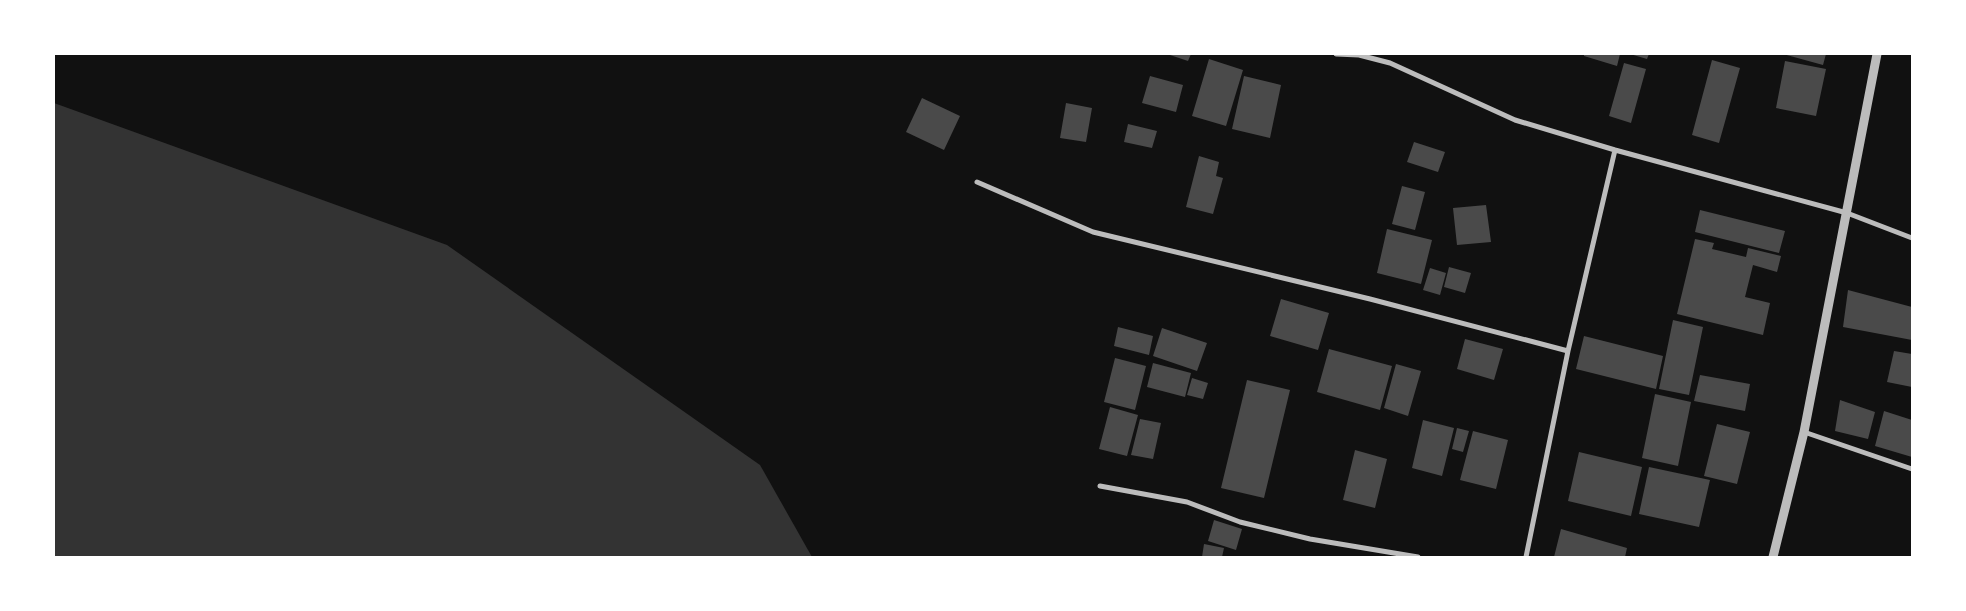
<svg xmlns="http://www.w3.org/2000/svg" width="1966" height="611" viewBox="0 0 1966 611" font-family="Ubuntu,sans-serif">
<rect width="100%" height="100%" fill="#111"/>
<!-- water -->
<path fill="#333" d="M54,103L447,245L760,465L812,557H54Z"/>
<!-- building -->
<path fill="#4a4a4a" d="M1167,54H1191L1188,61Z
M1584,54H1620L1617,66L1584,56Z
M1630,54H1649L1647,59Z
M1783,54H1826L1823,65Z
M1209,59L1243,70L1226,126L1192,116Z
M1712,60L1740,68L1719,143L1692,135Z
M1785,61L1826,69L1816,116L1776,108Z
M1624,63L1646,69L1631,123L1609,116Z
M1150,76L1183,85L1176,112L1142,103Z
M1244,76L1281,85L1270,138L1232,129Z
M922,98L960,116L944,150L906,132Z
M1066,103L1092,108L1086,142L1060,138Z
M1128,124L1157,131L1152,148L1124,142Z
M1414,142L1445,152L1438,172L1407,162Z
M1199,156L1219,162L1216,176L1223,178L1213,214L1186,207Z
M1402,186L1425,192L1415,230L1392,224Z
M1486,205L1491,242L1457,245L1453,208Z
M1700,210L1785,231L1779,253L1695,232Z
M1387,229L1432,240L1421,284L1377,273Z
M1695,239L1714,243L1712,249L1746,257L1748,248L1781,256L1777,272L1753,265L1745,297L1770,303L1763,335L1677,314Z
M1449,267L1471,273L1465,293L1444,287Z
M1430,268L1446,273L1440,295L1423,290Z
M1848,290L1912,307V340L1843,327Z
M1281,299L1329,313L1318,350L1270,336Z
M1673,320L1703,327L1689,395L1659,389Z
M1118,327L1153,336L1149,355L1114,346Z
M1162,328L1207,343L1197,371L1153,356Z
M1584,336L1663,356L1656,389L1576,369Z
M1465,339L1503,349L1494,380L1457,369Z
M1329,349L1392,366L1380,410L1317,392Z
M1894,351L1912,354V387L1887,382Z
M1115,358L1146,366L1135,410L1104,402Z
M1153,363L1191,373L1185,397L1147,387Z
M1396,364L1421,371L1408,416L1384,408Z
M1700,375L1750,384L1745,411L1694,401Z
M1192,378L1208,383L1203,399L1187,395Z
M1247,380L1290,390L1264,498L1221,488Z
M1655,394L1691,402L1678,466L1642,458Z
M1840,400L1875,412L1868,439L1835,431Z
M1110,407L1138,415L1127,456L1099,449Z
M1884,411L1912,420V457L1875,446Z
M1140,419L1161,423L1153,459L1131,455Z
M1423,420L1454,428L1442,476L1412,468Z
M1717,424L1750,432L1737,484L1704,476Z
M1457,428L1469,431L1463,452L1452,449Z
M1473,431L1508,440L1496,489L1460,480Z
M1355,450L1387,459L1375,508L1343,500Z
M1579,452L1642,467L1631,516L1568,501Z
M1649,467L1710,480L1699,527L1639,514Z
M1214,520L1242,529L1236,550L1208,541Z
M1561,529L1627,548L1625,557H1554Z
M1204,544L1224,548L1222,557H1202Z"/>
<g fill="none" stroke-linecap="round" stroke-linejoin="round">
<!-- minor -->
<path stroke="#bcbcbc" stroke-width="5" d="M1336,54L1359,55L1390,63L1515,120L1615,150L1847,213L1912,238
M977,182L1093,232L1370,299L1568,351
M1804,432L1912,469
M1100,486L1187,502L1240,522L1310,539L1418,557
M1526,557L1568,351L1615,150"/>
<!-- tertiary -->
<path stroke="#bcbcbc" stroke-width="9" d="M1773,557L1804,432L1877,54"/>
</g>
<!-- border -->
<rect width="1966" height="611" fill="none" stroke="#ffffff" stroke-width="110"/>
</svg>
